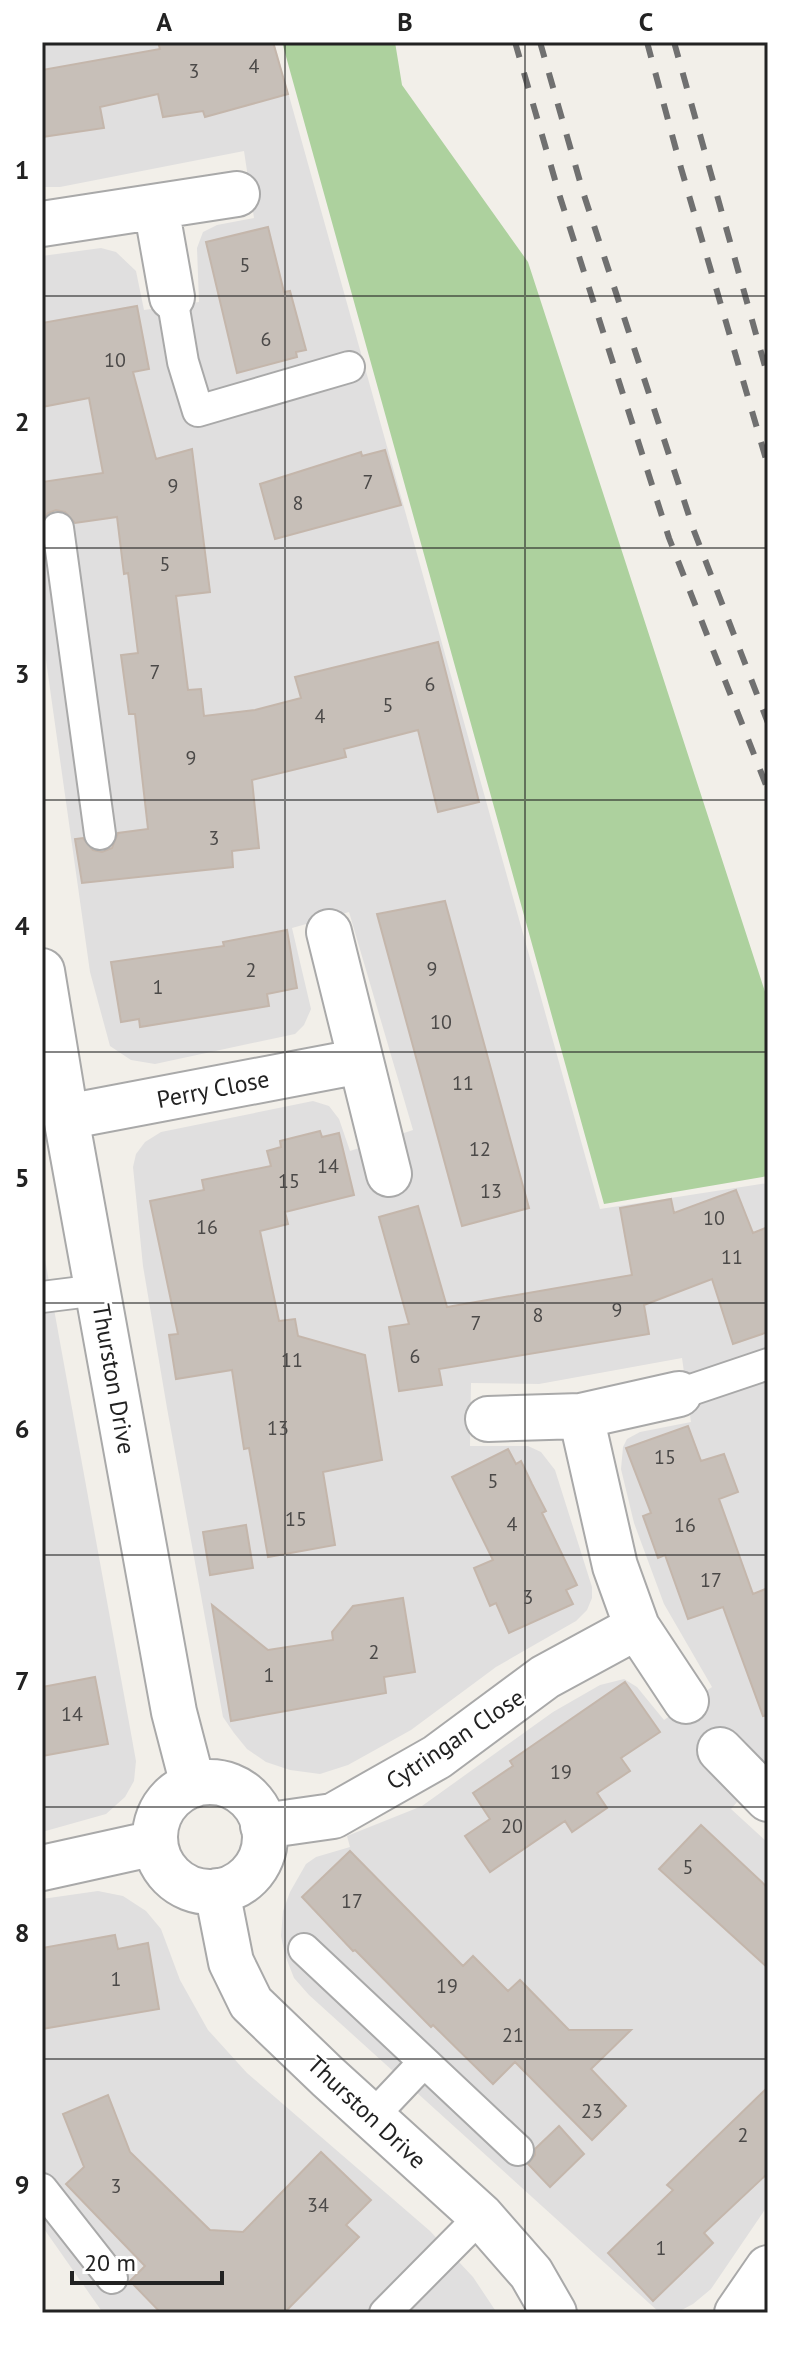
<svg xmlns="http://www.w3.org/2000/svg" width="810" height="2355" viewBox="0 0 810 2355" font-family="'PT Sans',sans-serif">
<rect width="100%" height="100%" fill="#f2efe9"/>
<!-- residential -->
<path fill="#e0dfdf" d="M42,42H274L600,1209L768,1183V1766L731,1809L768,1843V2205L711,2289L693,2304L676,2313H660L309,1995L294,1978L285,1955L281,1936L283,1911L290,1892L306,1864L316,1857L350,1847L347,1836L422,1806L553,1712L600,1685L624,1679L637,1687L664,1720L712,1687L664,1604L634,1523L621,1469L623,1447L627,1439L640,1432L691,1422L682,1358L539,1384L471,1383L470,1446H528L541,1452L555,1470L592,1587V1598L587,1610L576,1621L496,1667L411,1730L348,1765L320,1774L290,1770L266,1762L247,1749L234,1733L223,1717L167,1408L143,1266L133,1167L136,1154L145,1142L161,1132L313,1101L329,1106L339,1119L350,1151L413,1130L349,912L292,928L311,1009L304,1025L295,1034L155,1064L131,1060L110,1046L90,972L42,632V256L101,248L116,252L136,271L144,310L199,302L197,248L203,232L217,225L254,218L244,151L60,187H42Z
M42,1243L136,1761L134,1781L125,1797L106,1814L42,1832Z
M98,1891L123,1896L146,1911L161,1929L180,1980L208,2030L247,2073L430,2231L473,2277L497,2313H103L42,2226V1899Z"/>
<!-- forest -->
<path fill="#add19e" d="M282,42H395L402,85L528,262L768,1001V1176L604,1204Z"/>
<!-- building -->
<path fill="#c7bfb8" stroke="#c4b6ab" stroke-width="2" d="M158,42H273L288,94L205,117L203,111L163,117L158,94L100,107L104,128L42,137V70L160,49Z
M268,227L284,292L290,291L306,350L296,352L297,357L237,373L206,242Z
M137,306L149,369L133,372L156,459L192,449L210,592L176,596L188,690L201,689L204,716L255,710L301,698L295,677L438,642L479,802L438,812L418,730L344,749L346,757L252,780L259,848L232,851L233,867L82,883L75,839L83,838L93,850L102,852L112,848L118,833L148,829L135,714H129L121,655L138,653L128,573L124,574L117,517L75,523L65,512L56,510L48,513L42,520V482L103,473L89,398L42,407V323Z
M385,450L401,505L275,539L260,484L361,452L362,456Z
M445,901L529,1208L462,1226L377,914Z
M287,930L297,988L267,994L269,1006L140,1027L139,1019L121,1022L111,962L224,946L223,942Z
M320,1131L322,1137L339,1133L354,1195L285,1212L288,1224L260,1231L279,1321L295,1319L298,1336L365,1355L382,1460L323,1472L335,1545L268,1557L249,1448L244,1449L232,1370L176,1379L169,1335L178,1334L150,1201L204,1190L202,1180L271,1166L267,1151L281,1147L280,1141Z
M736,1190L753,1233L768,1227V1332L733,1344L712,1279L644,1305L649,1334L439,1369L442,1385L399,1391L389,1327L409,1324L379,1217L418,1206L447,1307L632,1275L620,1208L671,1199L674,1213Z
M688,1426L701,1461L724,1454L738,1492L719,1499L753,1594L768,1588V1715L763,1716L723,1607L688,1619L665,1555L658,1558L643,1516L651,1513L626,1448Z
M508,1449L516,1464L521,1461L532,1484L546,1511L542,1513L577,1585L566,1590L573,1604L509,1633L496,1603L490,1606L474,1568L493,1560L452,1477Z
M246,1525L253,1568L210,1575L203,1532Z
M403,1598L415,1672L384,1677L386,1693L231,1721L212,1605L268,1650L333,1640L332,1632L353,1606Z
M95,1677L108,1744L42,1756V1687Z
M625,1682L660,1732L621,1758L630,1771L597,1793L607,1808L572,1832L565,1821L490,1872L465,1836L490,1819L473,1793L513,1766L510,1761Z
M701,1825L768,1888V1968L659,1869Z
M350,1851L463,1966L473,1956L508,1991L520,1980L569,2030H631L591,2069L626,2106L592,2140L515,2062L493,2084L433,2025L431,2027L355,1950L353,1951L302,1897Z
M115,1935L118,1949L148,1943L159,2009L42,2029V1948Z
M768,2087V2173L704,2233L713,2243L653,2301L608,2253L673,2190L667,2185Z
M108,2095L130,2152L210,2230L243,2232L321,2152L371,2200L346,2225L359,2237L284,2313H161L130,2281L145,2266L66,2184L84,2167L63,2114Z
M559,2126L584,2154L550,2187L528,2164L535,2155V2149Z"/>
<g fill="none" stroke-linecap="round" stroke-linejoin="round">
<!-- lane casing -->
<g stroke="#a9a9a9" stroke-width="34">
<path id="lane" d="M172,297L183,362L198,411L349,367
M58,528L100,834
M42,1297L98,1290
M679,1394L768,1364
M304,1949L518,2150
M372,2117L424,2062
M42,2189L112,2278
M385,2313L481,2216"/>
</g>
<!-- street casing -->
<g stroke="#a9a9a9" stroke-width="48">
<path id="street" d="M156,207L172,297
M42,224L237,194
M329,932L389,1174
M42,971L66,1117L174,1712L193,1785
M66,1117L361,1061
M581,1416L615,1566L637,1627L686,1701
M488,1419L581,1416L679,1394
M720,1750L768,1799
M155 1837a55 55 0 1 1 110 0a55 55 0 1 1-110 0Z
M263,1826L333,1816L437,1757L545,1677L637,1627
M42,1868L155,1843
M217,1891L231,1962L251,2003L328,2077L481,2216L531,2273L554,2313
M737,2313L768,2268"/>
</g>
<!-- lane -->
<use href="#lane" stroke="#fff" stroke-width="30"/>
<!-- street -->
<use href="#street" stroke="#fff" stroke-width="44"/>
<!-- rail -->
<path stroke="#707070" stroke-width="6" stroke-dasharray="16 16" stroke-linecap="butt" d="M515,42L560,197L669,538L768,790
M540,42L583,192L694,531L768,723
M647,42L681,168L768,466
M674,42L768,377"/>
</g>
<!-- grid -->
<path fill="none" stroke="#222" stroke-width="2" stroke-opacity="0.55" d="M285,42V2313M525,42V2313M42,296H768M42,548H768M42,800H768M42,1052H768M42,1303H768M42,1555H768M42,1807H768M42,2059H768"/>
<g text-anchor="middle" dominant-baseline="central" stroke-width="6" stroke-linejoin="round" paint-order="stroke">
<!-- number labels -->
<g font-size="20" fill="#4b4948">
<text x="254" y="66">4</text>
<text x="194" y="71">3</text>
<text x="245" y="265">5</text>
<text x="266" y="339">6</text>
<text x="115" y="360">10</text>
<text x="368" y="482">7</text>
<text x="173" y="486">9</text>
<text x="298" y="503">8</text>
<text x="165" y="564">5</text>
<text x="155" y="672">7</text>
<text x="430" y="684">6</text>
<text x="388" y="705">5</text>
<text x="320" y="716">4</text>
<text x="191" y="758">9</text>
<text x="214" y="838">3</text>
<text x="432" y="969">9</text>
<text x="251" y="970">2</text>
<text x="158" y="987">1</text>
<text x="441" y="1022">10</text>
<text x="463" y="1083">11</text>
<text x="480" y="1149">12</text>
<text x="328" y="1166">14</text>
<text x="289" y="1181">15</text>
<text x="491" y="1191">13</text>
<text x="714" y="1218">10</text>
<text x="207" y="1227">16</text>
<text x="732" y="1257">11</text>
<text x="617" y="1310">9</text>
<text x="538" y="1315">8</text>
<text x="476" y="1323">7</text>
<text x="415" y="1356">6</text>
<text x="292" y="1360">11</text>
<text x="278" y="1428">13</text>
<text x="665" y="1457">15</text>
<text x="493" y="1481">5</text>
<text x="296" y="1519">15</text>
<text x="512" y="1524">4</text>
<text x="685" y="1525">16</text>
<text x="711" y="1580">17</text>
<text x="528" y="1597">3</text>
<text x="374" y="1652">2</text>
<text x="269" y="1675">1</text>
<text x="72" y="1714">14</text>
<text x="561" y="1772">19</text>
<text x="512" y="1826">20</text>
<text x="688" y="1867">5</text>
<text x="352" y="1901">17</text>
<text x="116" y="1979">1</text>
<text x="447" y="1986">19</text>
<text x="513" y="2035">21</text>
<text x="592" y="2111">23</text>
<text x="743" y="2135">2</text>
<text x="116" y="2186">3</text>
<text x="318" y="2205">34</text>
<text x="661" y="2248">1</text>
</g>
<!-- street labels -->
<g font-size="24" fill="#222" stroke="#fff">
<text transform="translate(213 1089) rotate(-11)">Perry Close</text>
<text transform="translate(114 1379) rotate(80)">Thurston Drive</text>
<text transform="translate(455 1739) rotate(-34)">Cytringan Close</text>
<text transform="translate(367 2112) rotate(43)">Thurston Drive</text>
</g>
</g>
<!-- border -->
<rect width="810" height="2355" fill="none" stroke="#ffffff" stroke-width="88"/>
<!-- scale -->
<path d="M72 2271v12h150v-12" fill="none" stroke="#222222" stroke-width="4"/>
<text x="84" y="2271" font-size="24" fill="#222222" stroke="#ffffff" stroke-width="6" paint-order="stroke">20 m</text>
<rect x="44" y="44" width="722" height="2267" fill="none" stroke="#222" stroke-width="3"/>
<g font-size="26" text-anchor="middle" font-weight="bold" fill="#222">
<text x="164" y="31">A</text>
<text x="405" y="31">B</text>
<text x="646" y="31">C</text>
<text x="22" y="179">1</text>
<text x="22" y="431">2</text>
<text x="22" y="683">3</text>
<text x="22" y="935">4</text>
<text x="22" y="1187">5</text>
<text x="22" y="1438">6</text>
<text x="22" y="1690">7</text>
<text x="22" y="1942">8</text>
<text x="22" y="2194">9</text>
</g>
</svg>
